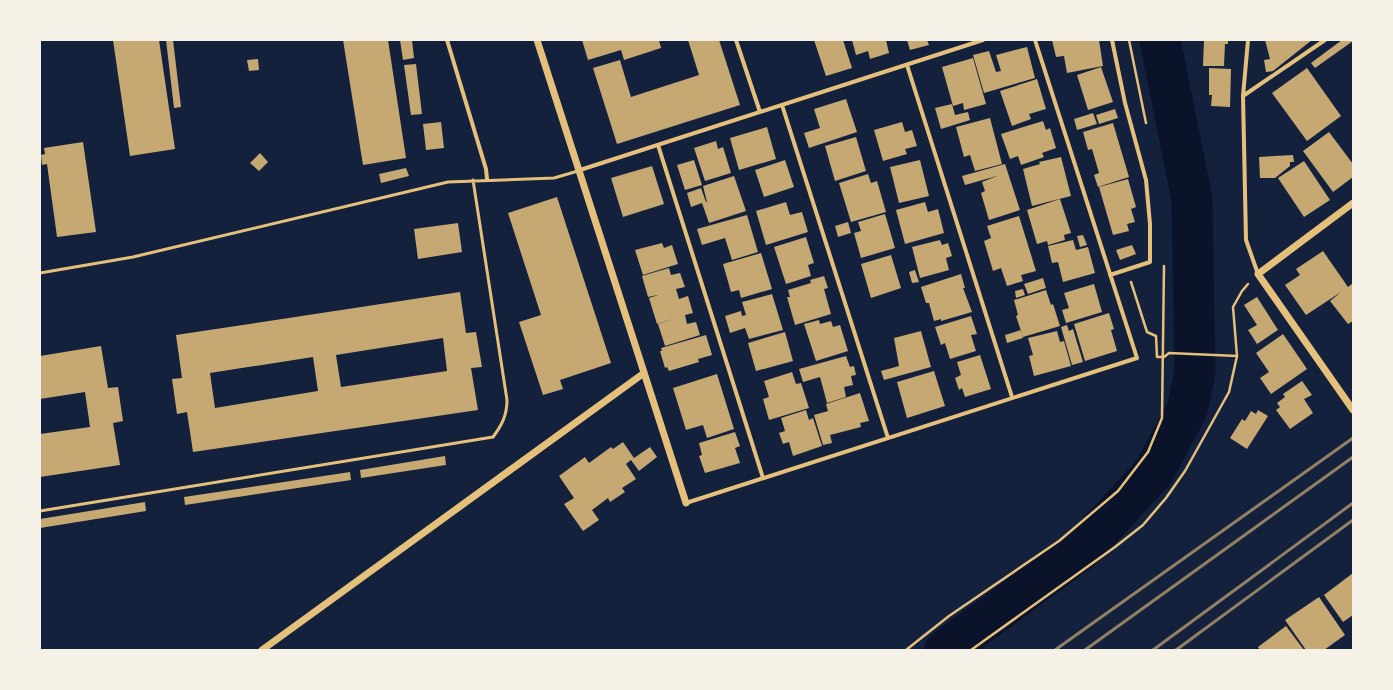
<svg xmlns="http://www.w3.org/2000/svg" width="1393" height="690" viewBox="0 0 1393 690" font-family="'PT Serif',serif">
<rect width="100%" height="100%" fill="#14213d"/>
<g fill="none" stroke-linecap="round" stroke-linejoin="round">
<!-- river -->
<path stroke="#0b132b" stroke-width="41" d="M945,650L1082,549L1153,473L1187,410L1195,372L1192,199L1160,40"/>
</g>
<!-- building -->
<path fill="#c6a872" fill-rule="evenodd" d="M113,40H159L175,149L130,156Z
M166,40H173L181,107L174,108Z
M343,40H388L406,158L363,165Z
M400,40H412L414,58L403,60Z
M582,40H659L661,48L624,60L621,50L588,60Z
M688,40H719L740,105L617,144L593,68L620,60L631,97L699,75Z
M814,40H843L852,68L826,76Z
M852,40H886L889,53L870,59L868,51L856,55Z
M907,40H927L929,45L910,50Z
M1052,40H1099L1103,66L1067,73L1064,56L1056,57Z
M1204,40H1228V44H1225L1224,66H1203Z
M1265,40H1312L1273,71L1266,72L1264,60L1270,59Z
M1342,40L1353,41L1315,68L1311,63Z
M1027,47L1035,78L984,93L973,55L989,51L996,72L1001,71L996,55Z
M973,58L986,104L964,110L963,103L953,106L942,67Z
M258,59L259,70L249,71L247,60Z
M416,64L422,114L411,115L404,65Z
M1101,67L1113,102L1088,110L1077,75Z
M1209,68L1231,69L1230,107L1211,106L1212,95H1209Z
M1307,68L1341,116L1307,141L1272,93Z
M1037,79L1046,109L1029,114L1031,119L1012,126L1000,91Z
M846,99L857,132L809,148L804,133L820,128L814,109Z
M952,104L955,115L968,112L970,120L941,129L935,108Z
M1115,109L1118,118L1099,124L1096,115Z
M1093,113L1097,124L1077,130L1074,119Z
M990,118L1002,164L975,171L970,155L964,157L956,127Z
M1043,121L1046,130L1050,128L1056,148L1042,153L1044,157L1021,165L1018,156L1010,159L1001,134Z
M441,122L444,148L426,150L423,124Z
M902,122L905,132L912,130L917,146L905,149L907,154L883,161L874,130Z
M1113,123L1129,177L1098,187L1094,175L1099,173L1092,149L1088,150L1083,132Z
M767,127L776,159L739,170L730,138Z
M1329,132L1353,164V177L1333,192L1303,151Z
M856,137L866,171L835,181L825,146Z
M716,141L718,149L723,147L731,173L705,181L694,148Z
M83,142L96,232L57,237L47,164L42,165L41,155L45,154L44,148Z
M260,153L268,162L259,171L250,163Z
M1293,155L1294,162H1290V166L1275,178H1260L1259,157Z
M1061,157L1071,196L1032,206L1023,169L1040,164L1039,162Z
M694,160L702,185L685,190L677,165Z
M785,160L794,187L764,197L755,170Z
M920,160L929,196L899,203L890,167Z
M1304,161L1330,200L1304,217L1278,178Z
M1005,164L1020,210L989,220L981,193L985,191L982,182L997,176L965,185L962,176Z
M652,166L664,204L623,217L611,178Z
M406,168L409,176L381,183L379,174Z
M868,174L871,183L877,181L886,212L851,222L839,183Z
M734,176L746,211L709,223L702,203L691,207L687,193L701,188L706,202H707L703,186Z
M1128,179L1136,207L1131,209L1135,222L1127,224L1129,231L1113,235L1099,187Z
M557,197L611,363L560,380L563,389L543,395L519,322L541,315L508,213Z
M1060,199L1071,233L1064,235L1065,240L1048,245L1047,241L1037,244L1027,210Z
M786,202L790,215L802,212L808,232L766,245L756,211Z
M925,202L928,212L938,209L944,233L905,244L896,210Z
M885,214L895,248L861,258L854,233L861,231L858,222Z
M747,215L758,252L732,260L725,238L702,245L697,229Z
M1019,216L1036,271L1021,275L1023,281L1007,286L1001,268L993,271L984,241L991,238L987,226Z
M848,222L851,233L838,237L835,226Z
M458,223L462,252L418,259L414,229Z
M1083,235L1087,245L1080,247L1077,236Z
M806,237L814,263L808,265L811,276L786,284L774,247Z
M940,240L942,245L948,243L952,256L946,258L949,270L920,278L912,247Z
M1073,240L1076,250L1088,247L1095,273L1063,282L1058,262L1052,263L1048,246Z
M662,243L664,248L672,245L678,264L643,275L635,250Z
M1132,245L1136,254L1120,260L1116,250Z
M1323,251L1348,287L1353,283V321L1348,324L1330,301L1341,292L1306,315L1285,285L1300,275L1296,269Z
M761,253L772,289L741,298L739,290L731,292L723,264Z
M891,255L901,288L871,298L861,264Z
M669,268L671,275L680,273L685,287L676,289L679,299L688,296L693,313L685,315L687,324L696,322L700,335L665,346L658,324L676,318L657,324L649,298L658,295L648,297L642,276Z
M915,270L919,282L912,283L909,272Z
M961,274L965,288H963L972,312L941,321V319L934,321L929,303H926L921,287Z
M824,276L828,288L824,289L831,314L795,325L787,297H790L788,290L811,283L810,280Z
M1043,278L1046,288L1028,294L1024,284Z
M1094,284L1102,312L1066,323L1062,310L1069,308L1064,293Z
M1023,289L1025,295L1016,298L1015,291Z
M1046,290L1051,305L1053,304L1060,326L1023,337L1016,316L1018,315L1014,300Z
M460,292L466,333L476,332L482,367L471,368L478,410L193,452L187,412L177,414L172,379L182,378L176,335ZM443,338L447,371L341,387L336,355ZM313,357L318,391L215,408L210,373Z
M772,294L783,330L749,339L745,328L730,333L725,316L741,311L742,316L746,315L742,302Z
M1257,297L1278,330L1257,344L1248,330L1257,325L1244,305Z
M1109,313L1114,329L1111,330L1117,351L1085,361L1074,324Z
M971,316L977,334L971,335L976,351L950,359L945,343L941,345L935,327Z
M819,320L820,324L831,321L833,327L840,325L848,351L816,361L804,324Z
M1067,325L1069,331L1073,329L1083,362L1072,365L1061,327Z
M1021,330L1023,338L1007,343L1005,335Z
M921,331L931,367L884,380L881,371L899,366L894,338Z
M1057,331L1060,342L1064,341L1071,366L1034,376L1029,356L1033,355L1028,338Z
M785,332L793,361L756,371L748,343Z
M1283,334L1307,369L1271,394L1260,378L1269,372L1256,353Z
M706,335L712,355L698,359L699,362L669,371L667,367L665,368L660,351H662L661,348Z
M101,346L108,388L118,387L123,421L113,423L120,465L40,477V434L90,427L85,392L40,399V356Z
M980,355L991,389L965,397L962,388L959,390L955,378L961,375L957,362Z
M846,356L850,367L854,366L856,375L851,376L853,385L844,387L846,397L827,403L820,377L803,382L799,369Z
M934,371L945,406L907,418L897,382Z
M792,372L796,384L801,383L809,408L769,420L763,399L769,397L764,381Z
M717,374L734,429L707,438L703,425L686,430L673,388Z
M1302,381L1312,395L1304,399L1313,413L1290,429L1276,410L1280,407L1277,403L1285,397L1283,394Z
M860,393L869,421L860,423L861,427L830,435L832,443L823,445L814,415L828,411L826,404Z
M806,410L809,420L813,418L822,446L793,456L789,442L783,444L779,433L785,431L781,418Z
M1258,410L1268,416L1247,449L1230,438L1242,419L1245,421L1251,411L1256,414Z
M735,432L740,446L735,448L740,463L705,473L699,456L702,455L699,443Z
M623,442L634,458L650,447L657,457L639,471L631,460L626,464L636,479L622,488L625,492L610,502L608,498L592,510L599,520L583,531L564,504L574,498L559,476L585,457L589,463L611,447L613,449Z
M445,456L446,465L361,478L360,470Z
M350,472L351,480L185,505L184,497Z
M145,502L146,511L40,528V519Z
M1353,573V615L1343,622L1324,595Z
M1319,597L1345,635L1324,650H1306L1285,620Z
M1286,626L1304,650H1260L1258,647Z"/>
<g fill="none" stroke-linecap="round" stroke-linejoin="round">
<!-- path -->
<path stroke="#e5c07b" stroke-width="2.5" d="M1129,40L1146,123
M1131,282L1147,332L1156,336L1157,357H1164L1169,353L1237,356
M906,650L949,616L1059,541L1118,491L1148,452L1162,418L1164,266
M971,650L1115,547L1143,525L1166,498L1185,471L1229,392L1237,356L1233,307L1242,291L1248,284"/>
<!-- service -->
<path stroke="#e5c07b" stroke-width="3" d="M40,273L133,257L448,182L554,178L578,171
M40,511L493,437C502,425 507,415 507,400L473,180"/>
<!-- minor -->
<path stroke="#e5c07b" stroke-width="4" d="M447,40L486,169L487,179
M736,40L760,112
M1248,40L1243,96L1246,240L1258,274
M907,65L1012,397
M1243,96L1325,40
M782,105L888,438
M658,145L763,478
M580,170L983,40
M1110,275L1150,262V224L1146,180L1125,103L1112,40
M686,503L1137,358L1035,40"/>
<!-- tertiary -->
<path stroke="#e5c07b" stroke-width="7" d="M537,40L686,503
M1353,203L1258,274L1353,410
M262,650L644,373"/>
<!-- rail -->
<path stroke="#918062" stroke-width="3" d="M1055,650L1353,438
M1085,650L1353,457
M1153,650L1353,503
M1176,650L1353,520"/>
</g>
<!-- border -->
<rect width="1393" height="690" fill="none" stroke="#f6f1e7" stroke-width="82"/>
</svg>
